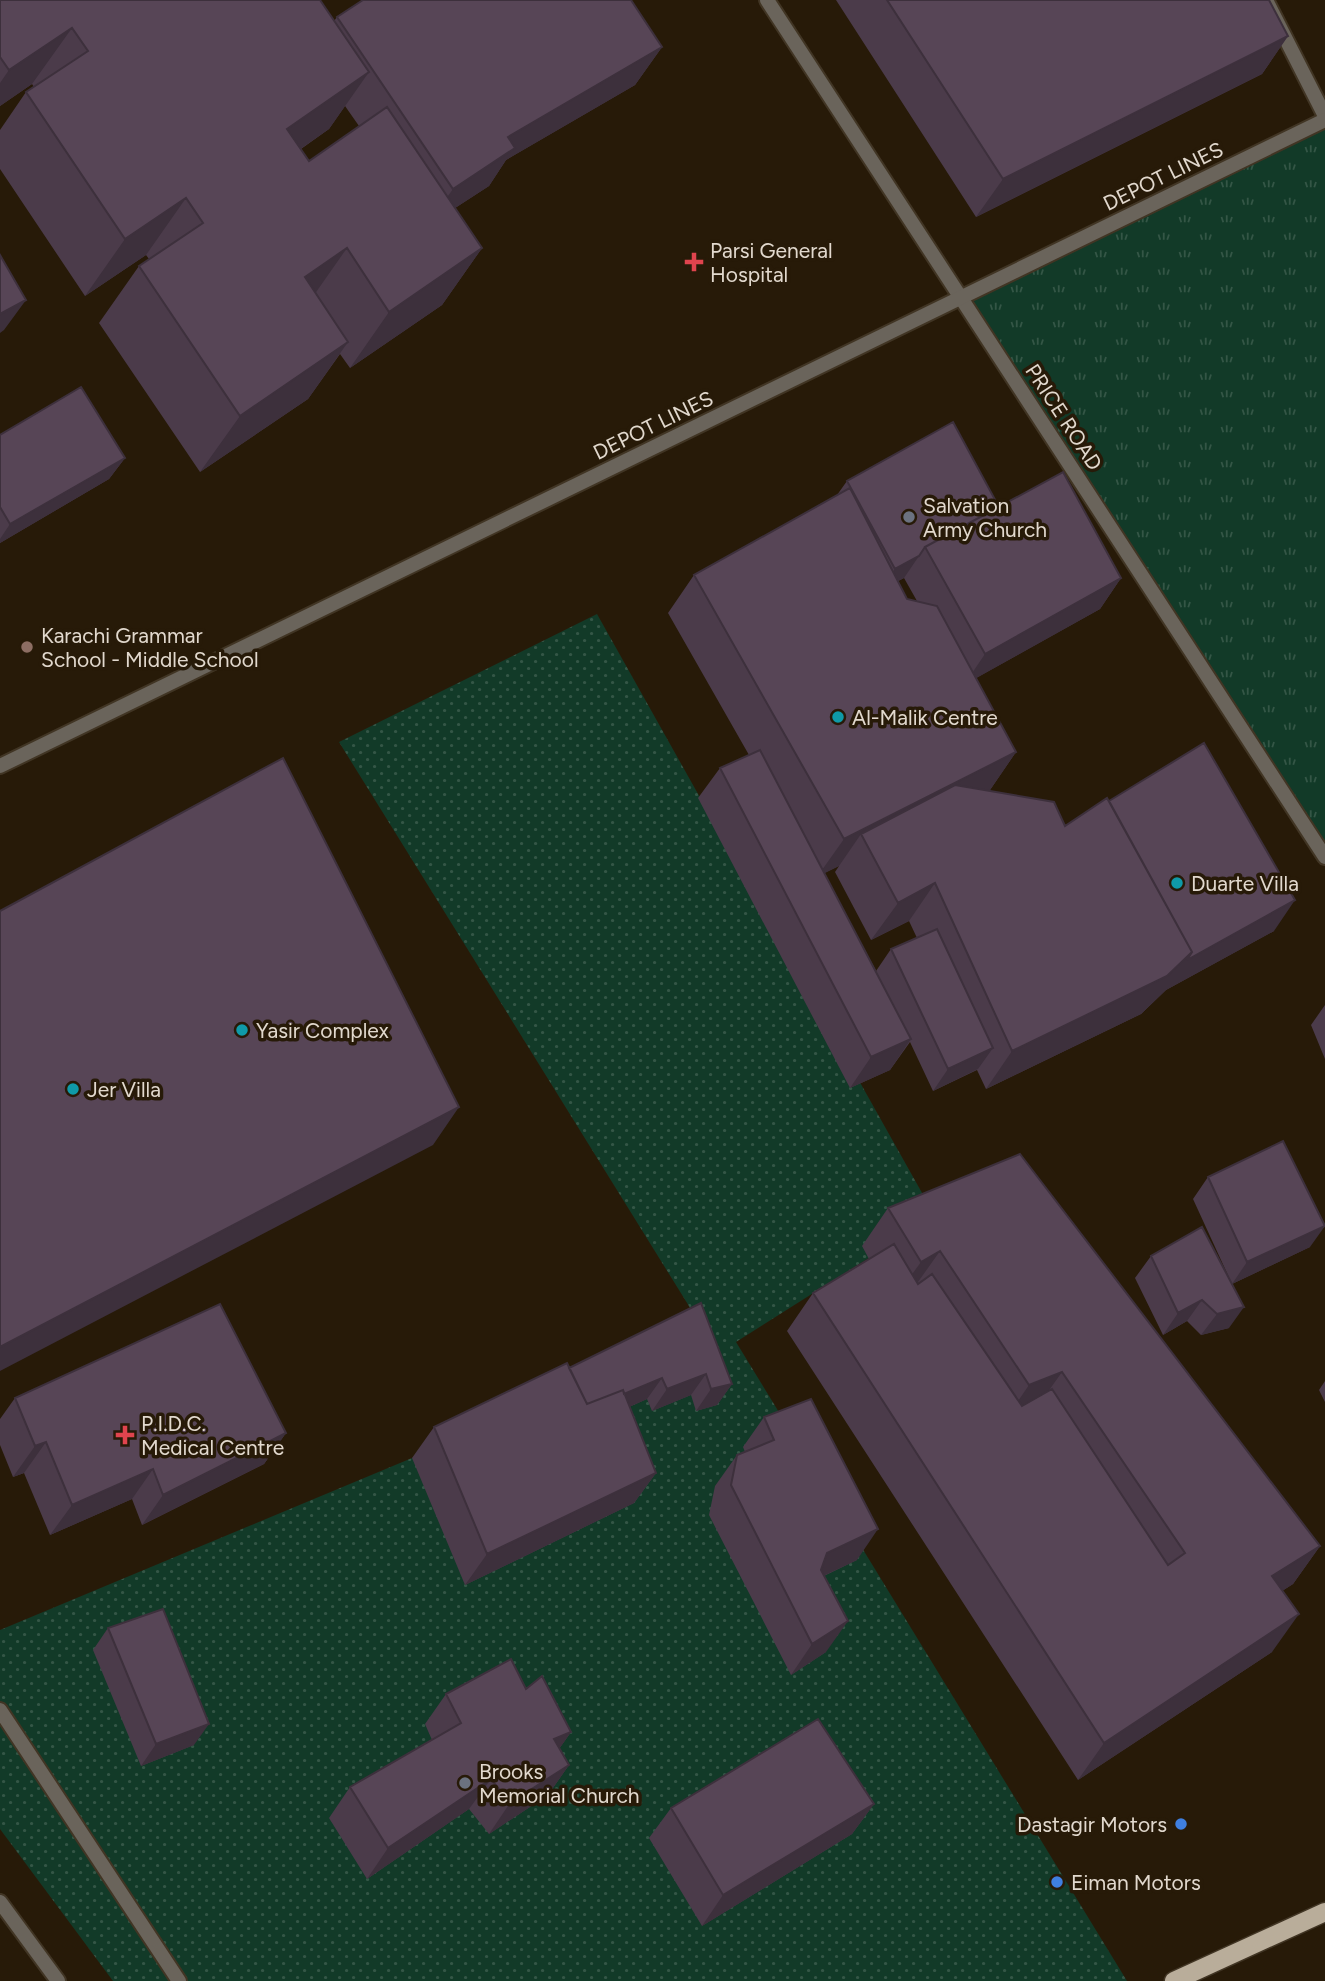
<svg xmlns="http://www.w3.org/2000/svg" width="1325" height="1981" viewBox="0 0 1325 1981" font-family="Figtree,sans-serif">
<defs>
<pattern id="grass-dots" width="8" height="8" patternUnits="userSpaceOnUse" patternTransform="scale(1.75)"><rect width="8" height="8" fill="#123a28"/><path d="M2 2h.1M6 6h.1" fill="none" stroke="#345646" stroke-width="1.8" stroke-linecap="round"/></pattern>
<pattern id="park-tufts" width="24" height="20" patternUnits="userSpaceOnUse" patternTransform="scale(1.75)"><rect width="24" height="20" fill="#123a28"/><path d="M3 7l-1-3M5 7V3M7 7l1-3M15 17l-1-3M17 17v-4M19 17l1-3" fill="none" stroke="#345646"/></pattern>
</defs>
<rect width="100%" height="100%" fill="#271a08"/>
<!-- grass -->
<path fill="url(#grass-dots)" d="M597,614L935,1216L736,1342L1127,1981H113L0,1829V1630L412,1458L697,1319L339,742Z"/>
<!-- park -->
<path fill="url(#park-tufts)" d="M1325,120V853L961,298Z"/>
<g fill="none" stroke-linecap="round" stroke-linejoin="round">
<!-- minor casing -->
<g stroke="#413524" stroke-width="18">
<path id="minor" d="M767,0L1325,857
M1266,0L1325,116"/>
</g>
<!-- tertiary casing -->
<g stroke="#413524" stroke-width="18">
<path id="tertiary" d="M0,766L1325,120
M0,1710L179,1981
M0,1902L58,1981"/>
</g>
<!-- primary casing -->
<g stroke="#413524" stroke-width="21">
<path id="primary" d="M1174,1981L1325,1912"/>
</g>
<!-- minor -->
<use href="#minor" stroke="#6a645b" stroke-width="14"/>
<!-- tertiary -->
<use href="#tertiary" stroke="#6a645b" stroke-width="14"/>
<!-- primary -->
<use href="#primary" stroke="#b9ad9a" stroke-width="18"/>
</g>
<!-- wall -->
<path fill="#4b3b4a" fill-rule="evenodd" d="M0,0L334,21L337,17L662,47L635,85L506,160L489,186L455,208L482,248L442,305L350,368L340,354L308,399L200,472L99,323L139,266L149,259L146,255L85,296L0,169V130L26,92L34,87L32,84L0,106ZM345,106L359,126L309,161L301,149L329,129Z
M836,0H1269L1288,36L1262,74L976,217Z
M0,435L125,458L109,479L0,543Z
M847,481L999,507L1121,578L1100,609L976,678L1016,752L990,790L987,791L1065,826L1109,801L1274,931L1166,990L1141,1014L986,1089L977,1070L933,1091L910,1042L890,1070L850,1088L698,798L720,768L749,755L668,613L694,575L837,495ZM904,578L917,601L907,599L898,581ZM839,866L835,872L871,940L909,921L917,938L891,949L876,971L883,984L824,873Z
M1325,1005V1059L1311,1025Z
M1208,1177L1310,1247L1232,1284L1193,1199Z
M888,1208L1320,1546L1293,1584L1282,1591L1272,1652L1078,1780L787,1331L813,1293L869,1259L862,1246Z
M1202,1227L1229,1328L1201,1335L1187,1321L1163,1335L1135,1278L1151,1256Z
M701,1303L732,1384L717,1405L696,1411L691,1395L652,1411L647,1399L629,1407L656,1473L634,1503L465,1585L412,1458L434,1427L569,1368Z
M1325,1381V1402L1319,1390Z
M15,1398L286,1433L264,1464L142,1525L132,1499L50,1535L24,1473L13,1477L0,1445V1419Z
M764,1417L857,1560L824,1576L826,1652L791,1675L709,1515L715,1486L737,1455L745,1452L743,1447Z
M108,1628L194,1745L141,1766L93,1650Z
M526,1689L571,1732L559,1749L569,1765L548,1795L489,1834L469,1809L367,1879L329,1818L350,1787L432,1740L425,1724L446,1694Z
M874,1804L852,1834L702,1926L649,1838L671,1808Z"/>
<!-- shaded-wall -->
<path fill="#3d303c" d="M72,28L32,84L0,106V83L9,70Z
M1288,36L1262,74L976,217L1003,179Z
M662,47L635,85L506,160L489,186L426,227L453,189L508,137Z
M369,72L329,129L247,186L287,129Z
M186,198L146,255L85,296L125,239Z
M347,248L307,305L305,277Z
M482,248L442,305L350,368L389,312Z
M26,300L4,330L0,333V314Z
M348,342L308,399L200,472L240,416Z
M125,458L109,479L0,543V539L10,524Z
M919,556L904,578L880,591L895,569Z
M1121,578L1100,609L964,685L985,654Z
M1016,752L990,790L870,850L861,834L839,866L817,877L844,839Z
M935,883L909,921L871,940L898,903Z
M1295,900L1274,931L1166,990L1141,1014L986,1089L1012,1051L1192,952Z
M911,1039L890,1070L850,1088L871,1057Z
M993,1048L978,1069L933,1091L948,1069Z
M459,1107L433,1145L0,1371V1347Z
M1325,1226L1310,1247L1232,1284L1247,1262Z
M940,1251L913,1289L894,1299L921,1262Z
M1202,1300L1187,1321L1163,1335L1178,1313Z
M1244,1307L1229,1328L1201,1335L1217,1314Z
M1062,1372L1035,1410L1003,1423L1029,1385Z
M706,1374L691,1395L652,1411L667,1389Z
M662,1378L647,1399L566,1435L581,1413Z
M732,1384L717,1405L696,1411L711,1389Z
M286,1433L264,1464L142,1525L163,1495Z
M46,1442L24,1473L13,1477L35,1446Z
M153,1469L132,1499L50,1535L72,1505Z
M656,1473L634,1503L465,1585L487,1554Z
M878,1529L857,1560L806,1584L827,1553Z
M1320,1546L1293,1584L1246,1614L1272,1576Z
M1299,1614L1272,1652L1078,1780L1104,1743Z
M848,1621L826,1652L791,1675L812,1644Z
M209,1724L194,1745L141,1766L156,1744Z
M571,1732L550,1762L554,1739Z
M569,1765L548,1795L489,1834L510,1803Z
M491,1779L469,1809L367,1879L388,1848Z
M874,1804L852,1834L702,1926L723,1895Z"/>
<!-- building -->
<path fill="#574556" stroke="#3d303c" stroke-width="2" d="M0,0H320L369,72L287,129L309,161L387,107L482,248L389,312L347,248L305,277L348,342L240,416L139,266L203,223L186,198L125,239L26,92L88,51L72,28L9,70L0,57Z
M363,0H631L662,47L508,137L515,148L453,189L337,17Z
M887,0H1269L1288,36L1003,179Z
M0,255L26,300L0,314Z
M81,387L125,458L10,524L0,507V435Z
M953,422L999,507L925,547L919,556L895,569L847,481Z
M1063,472L1121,578L985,654L925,547Z
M850,488L907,599L937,606L1016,752L844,839L694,575Z
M1204,743L1295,900L1187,960L1192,952L1109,801Z
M760,750L911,1039L871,1057L720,768Z
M283,758L459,1107L0,1347V911Z
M955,785L1054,802L1065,826L1107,798L1192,952L1167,976L1012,1051L935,883L898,903L861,834Z
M937,929L993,1048L948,1069L891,949Z
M1283,1141L1325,1226L1247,1262L1208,1177Z
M1020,1154L1320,1546L1272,1576L1299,1614L1104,1743L813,1293L894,1244L918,1284L932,1274L1022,1406L1052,1389L1168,1565L1185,1553L1062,1372L1029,1385L940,1251L921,1262L888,1208Z
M1202,1227L1244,1307L1217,1314L1202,1300L1178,1313L1151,1256Z
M701,1303L732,1384L711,1389L706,1374L667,1389L662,1378L624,1394L623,1390L587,1404L569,1368Z
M220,1304L286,1433L163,1495L153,1469L72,1505L46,1442L35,1446L15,1398Z
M567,1363L587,1404L623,1390L656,1473L487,1554L434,1427Z
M811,1399L878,1529L827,1553L821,1570L848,1621L812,1644L731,1485L737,1455L774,1440L764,1417Z
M163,1609L209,1724L156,1744L108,1628Z
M511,1659L526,1689L542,1676L571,1732L554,1739L569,1765L510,1803L491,1779L388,1848L350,1787L461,1723L446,1694Z
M818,1719L874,1804L723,1895L671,1808Z"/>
<!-- markers -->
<g fill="#e0444e" stroke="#271a08" stroke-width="2.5">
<path d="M690.5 251.5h7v7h7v7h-7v7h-7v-7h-7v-7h7z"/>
<path d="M121.5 1424.5h7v7h7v7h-7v7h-7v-7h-7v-7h7z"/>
</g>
<g fill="#6b7280" stroke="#271a08" stroke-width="2.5">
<circle cx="909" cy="517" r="7"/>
<circle cx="465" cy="1783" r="7"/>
</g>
<circle fill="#8d6e63" stroke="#271a08" stroke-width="2.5" cx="27" cy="647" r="7"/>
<g fill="#0f9aa8" stroke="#271a08" stroke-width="2.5">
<circle cx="838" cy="717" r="7"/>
<circle cx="1177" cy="883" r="7"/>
<circle cx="242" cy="1030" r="7"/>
<circle cx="73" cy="1089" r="7"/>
</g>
<g fill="#3f7fe0" stroke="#271a08" stroke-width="2.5">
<circle cx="1181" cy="1824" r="7"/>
<circle cx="1057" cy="1882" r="7"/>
</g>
<g text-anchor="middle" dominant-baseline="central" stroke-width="7" stroke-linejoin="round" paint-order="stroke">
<!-- street labels -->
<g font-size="21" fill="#e2d9ce" stroke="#271a08">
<text transform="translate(1163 176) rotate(-26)">DEPOT LINES</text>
<text transform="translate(1064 417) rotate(57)">PRICE ROAD</text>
<text transform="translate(653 425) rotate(-26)">DEPOT LINES</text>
</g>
<!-- poi labels -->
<g font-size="21" fill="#e2d9ce" stroke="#271a08" text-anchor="start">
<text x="710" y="250">Parsi General<tspan x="710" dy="24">Hospital</tspan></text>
<text x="923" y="505">Salvation<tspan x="923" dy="24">Army Church</tspan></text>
<text x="41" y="635">Karachi Grammar<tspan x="41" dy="24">School - Middle School</tspan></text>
<text x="852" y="717">Al-Malik Centre</text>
<text x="1191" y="883">Duarte Villa</text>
<text x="256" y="1030">Yasir Complex</text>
<text x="87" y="1089">Jer Villa</text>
<text x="141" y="1423">P.I.D.C.<tspan x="141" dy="24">Medical Centre</tspan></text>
<text x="479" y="1771">Brooks<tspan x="479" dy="24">Memorial Church</tspan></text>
<text x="1167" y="1824" text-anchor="end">Dastagir Motors</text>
<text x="1071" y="1882">Eiman Motors</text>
</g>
</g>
</svg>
